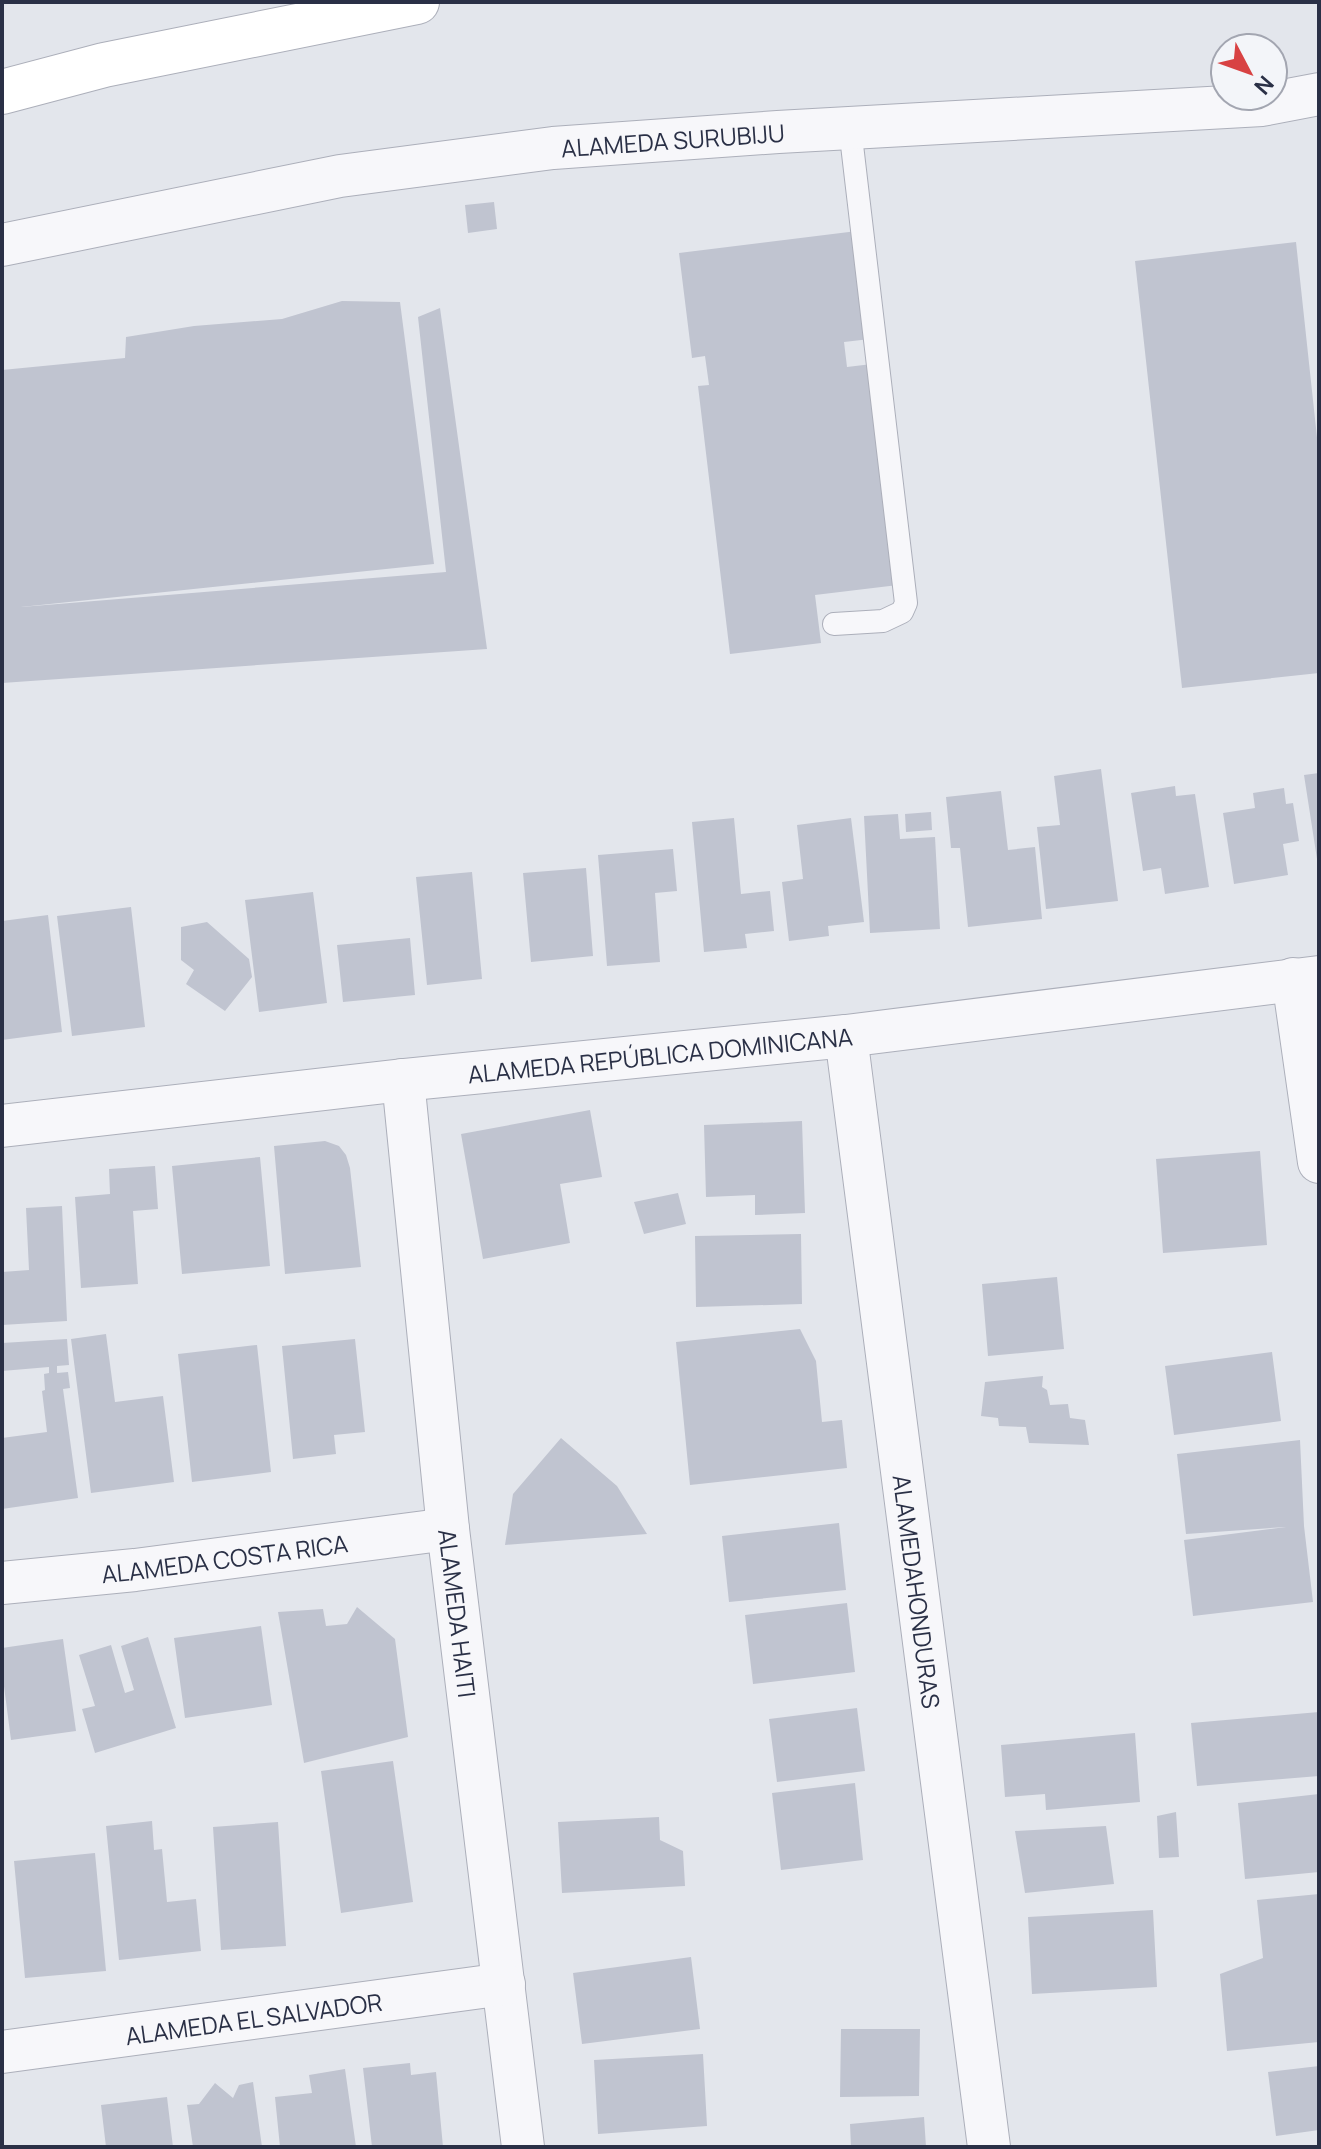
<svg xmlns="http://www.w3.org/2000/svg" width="1321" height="2149" viewBox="0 0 1321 2149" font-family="Manrope,sans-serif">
<rect width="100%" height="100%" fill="#e3e6ec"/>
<!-- building -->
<path fill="#c0c4d0" d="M494,202L497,229L468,233L465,205Z
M857,231L870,339L844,342L847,367L872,364L898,585L815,595L821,643L730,654L698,386L709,385L705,356L692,358L679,253Z
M1296,242L1319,456V673L1182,688L1135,261Z
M342,301L400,302L434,564L21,607L446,572L418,317L440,308L487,649L2,683V370L125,358L126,337L194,326L282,319Z
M1101,769L1118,901L1046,909L1037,827L1060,825L1054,776Z
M1319,773V859H1317L1304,775Z
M1175,786L1176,796L1195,794L1209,887L1165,894L1161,868L1143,871L1131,793Z
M1284,788L1286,804L1293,803L1299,841L1283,844L1288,875L1234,884L1223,813L1255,808L1253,793Z
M1001,791L1008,850L1035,847L1042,919L968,927L960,848H951L946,797Z
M931,812L932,830L906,832L905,814Z
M898,814L900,839L935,837L940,929L870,933L864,816Z
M734,818L741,894L770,891L774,931L745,934L747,948L704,952L692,822Z
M851,818L864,922L828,926L829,936L789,941L782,882L803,879L797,825Z
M673,849L677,891L655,893L660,962L607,966L598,855Z
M586,868L593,956L531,962L523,873Z
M472,872L482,979L427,985L416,877Z
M313,892L327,1003L259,1012L245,900Z
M131,907L145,1027L72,1036L57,916Z
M48,915L62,1032L2,1040V921Z
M207,922L249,959L252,977L225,1011L186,984L194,970L181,960V927Z
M410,938L415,995L343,1002L337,945Z
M590,1110L602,1177L560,1184L570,1243L483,1259L461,1134Z
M802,1121L805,1213L755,1215V1195L706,1197L704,1125Z
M325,1141L339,1146L346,1155L350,1168L361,1267L285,1274L274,1146Z
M1260,1151L1267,1245L1163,1253L1156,1159Z
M260,1157L270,1266L182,1274L172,1166Z
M155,1166L158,1209L133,1211L138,1284L81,1288L75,1197L110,1194L109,1169Z
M678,1193L686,1224L644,1234L634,1202Z
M62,1206L67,1321L2,1325V1272L29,1270L26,1208Z
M801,1234L802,1304L696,1307L695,1236Z
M1057,1277L1064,1349L988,1356L982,1284Z
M800,1329L816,1361L822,1422L842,1420L847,1468L690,1485L676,1342Z
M106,1334L115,1402L163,1396L174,1482L91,1493L71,1339Z
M67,1339L69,1365L57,1366V1373L68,1372L70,1388L63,1389L78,1498L2,1509V1438L47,1432L42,1391L45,1390L44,1374L49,1373V1367L2,1371V1343Z
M355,1339L365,1432L334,1435L336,1454L293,1459L282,1346Z
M257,1345L271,1472L192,1482L178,1354Z
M1272,1352L1281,1421L1174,1435L1165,1366Z
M1043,1376L1042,1387L1047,1390L1050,1405L1068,1404L1070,1418L1085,1420L1089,1445L1029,1443L1026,1427L999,1426L998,1418L981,1416L985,1382Z
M561,1438L617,1486L647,1534L505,1545L513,1494Z
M1300,1440L1304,1526L1313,1602L1193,1616L1184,1540L1286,1527L1186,1534L1177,1454Z
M839,1523L846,1590L729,1602L722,1536Z
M847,1603L855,1672L753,1684L745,1615Z
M357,1607L395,1639L408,1737L304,1763L278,1612L323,1609L326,1626L347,1624Z
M261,1626L272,1705L185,1718L174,1638Z
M148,1637L176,1728L95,1753L82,1709L95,1706L79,1655L111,1645L125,1693L134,1690L121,1646Z
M63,1639L76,1731L11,1740L2,1671V1648Z
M857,1708L865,1771L777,1782L769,1719Z
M1319,1712V1776L1197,1786L1191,1723Z
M1135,1733L1140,1802L1046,1810L1045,1794L1005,1797L1001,1745Z
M393,1761L413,1902L341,1913L321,1771Z
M855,1783L863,1860L781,1870L772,1793Z
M1319,1794V1872L1245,1879L1238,1803Z
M1176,1812L1179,1857L1159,1858L1157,1816Z
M659,1817L660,1840L683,1851L685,1886L562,1893L558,1822Z
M152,1821L154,1850L162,1849L167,1902L196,1899L201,1951L119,1960L106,1826Z
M278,1822L286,1946L221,1950L213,1827Z
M1106,1826L1114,1884L1025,1893L1015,1831Z
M95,1853L106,1971L25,1978L14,1861Z
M1319,1894V2042L1227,2051L1220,1974L1263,1958L1257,1900Z
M1153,1910L1157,1987L1032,1994L1028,1917Z
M691,1957L700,2029L582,2044L573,1973Z
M841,2029H920L919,2096L840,2097Z
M703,2054L707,2126L598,2134L594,2060Z
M410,2063L411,2075L436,2072L443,2147H372L363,2068Z
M1319,2066V2130L1276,2136L1268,2072Z
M345,2069L356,2147H280L275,2097L312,2093L309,2075Z
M253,2082L262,2147H193L187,2105L199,2104L215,2083L233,2098L239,2085Z
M167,2097L173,2147H106L101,2105Z
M924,2117L926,2147H851L850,2124Z"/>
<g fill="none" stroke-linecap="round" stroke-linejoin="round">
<!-- service casing -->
<g stroke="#acafba" stroke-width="24">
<path id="service" d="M834,624L883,621L902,612L906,603L850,128"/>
</g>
<!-- minor casing -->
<g stroke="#acafba" stroke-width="44">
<g id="minor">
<path id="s1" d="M2,245L340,176L553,148L778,132L1262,105L1319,94"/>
<path d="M1293,979L1319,1162"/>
<path id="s2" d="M846,1036L989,2147"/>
<path id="s3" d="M403,1080L448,1529L523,2147"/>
<path id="s4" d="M2,1126L403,1080L846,1036L1319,977"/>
<path id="s5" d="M2,1583L135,1570L448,1529"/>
<path id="s6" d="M2,2052L504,1984"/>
</g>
</g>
<!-- secondary casing -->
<g stroke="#acafba" stroke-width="46">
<path id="secondary" d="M2,92L104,65L417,2"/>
</g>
<!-- service -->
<use href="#service" stroke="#f7f7fa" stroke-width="22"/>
<!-- minor -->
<use href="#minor" stroke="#f7f7fa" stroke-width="42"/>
<!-- secondary -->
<use href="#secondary" stroke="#fff" stroke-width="44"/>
</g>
<g text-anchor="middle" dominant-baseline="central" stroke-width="8" stroke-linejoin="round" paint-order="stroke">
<!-- street labels -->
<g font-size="24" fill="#2a3046" stroke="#f3f5f9">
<text stroke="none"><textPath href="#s1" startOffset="680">ALAMEDA SURUBIJU</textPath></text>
<text stroke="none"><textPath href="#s4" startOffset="662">ALAMEDA REPÚBLICA DOMINICANA</textPath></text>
<text stroke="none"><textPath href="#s5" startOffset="224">ALAMEDA COSTA RICA</textPath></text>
<text stroke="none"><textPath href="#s2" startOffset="560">ALAMEDAHONDURAS</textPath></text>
<text stroke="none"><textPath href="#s3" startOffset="536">ALAMEDA HAITI</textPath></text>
<text stroke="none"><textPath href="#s6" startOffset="254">ALAMEDA EL SALVADOR</textPath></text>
</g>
</g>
<!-- border -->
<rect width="1321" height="2149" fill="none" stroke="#2a3046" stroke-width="8"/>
<!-- north arrow -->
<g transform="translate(1249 72) rotate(131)"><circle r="38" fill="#f3f5f9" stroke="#a3a6b1" stroke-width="2"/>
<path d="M0-6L14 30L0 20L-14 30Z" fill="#d84243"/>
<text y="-12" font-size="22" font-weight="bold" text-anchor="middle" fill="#2a3046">N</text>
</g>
</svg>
